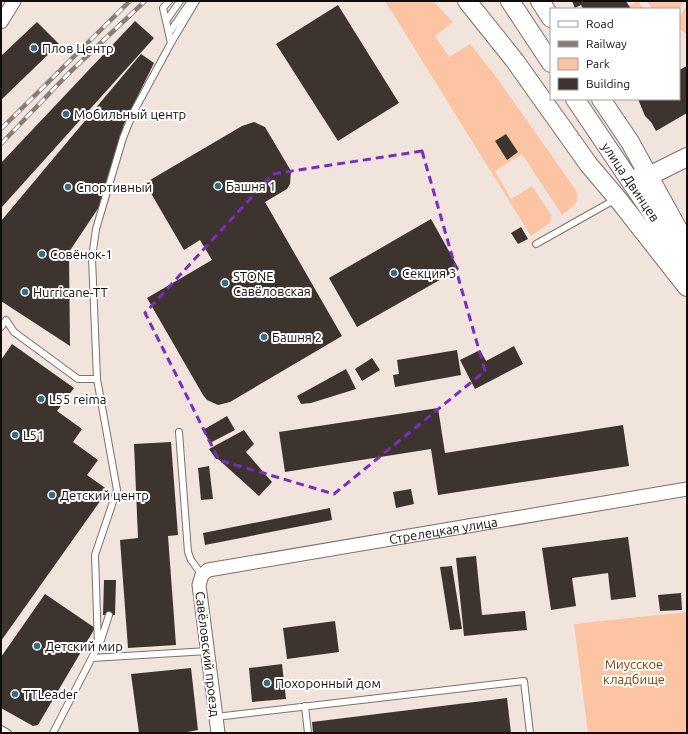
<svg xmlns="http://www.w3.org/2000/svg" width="688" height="734" viewBox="0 0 688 734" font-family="Ubuntu,sans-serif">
<rect width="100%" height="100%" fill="#f1e4dd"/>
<!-- green -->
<path fill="#fdc4a3" d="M385,1H433L453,22L435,36L449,57L470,44L497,78L575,189C582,202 572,207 562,215L522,154L495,171L511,199L532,186L551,215V222L531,236Z
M638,1L644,9H631L629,5Z
M647,1H684L679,9H652Z
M687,5V35L679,28V18Z
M687,612V733H588L574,624Z"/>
<!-- building -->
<path fill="#3e342f" d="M572,1H626L631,9H583L581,5L575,8Z
M338,5L399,103L338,141L276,44Z
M135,21L154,38L1,208V163Z
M37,22L59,44L1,100V56Z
M141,54L154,63L124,124L99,207L69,252L70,346L1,301V221Z
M687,66V113L656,131L651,122L645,116L638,99H679V70Z
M254,122L265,127L291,171L290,184L287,189L265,202L342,336L230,402L218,405L207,400L203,395L147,298L212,260L200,240L184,250L145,183L242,126Z
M506,134L518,152L507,160L495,141Z
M431,219L459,269L357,327L329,278Z
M521,227L528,239L518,244L511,233Z
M12,344L74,388L57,411L82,429L73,442L98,460L87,475L108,490L1,641V360Z
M514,346L523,364L475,389L460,360L480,350L486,361Z
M457,350L461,375L395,387L393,375L399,374L397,360Z
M372,358L380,370L362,381L355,369Z
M346,369L356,389L311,403L301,404L297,396Z
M438,408L445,453L623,425L629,466L438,495L431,449L285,472L279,432Z
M227,416L235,430L210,443L203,430Z
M244,430L254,444L246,452L272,482L259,496L218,459H216L209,449Z
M171,442L178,535L168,536L176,645L128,648L120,540L138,538L134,444Z
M209,466L213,499L201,500L198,468Z
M411,489L414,504L396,508L393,492Z
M330,508L332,520L205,545L203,533Z
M628,537L636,597L611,600L608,573L572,578L576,606L551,610L542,548Z
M476,556L482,615L525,611L527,630L464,636L456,558Z
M452,566L462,629L450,630L440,567Z
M104,580H116L115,615H103Z
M681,593L682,610L660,611L658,595Z
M45,594L95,628L38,725L33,726L1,708V657Z
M335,621L339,652L287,659L283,628Z
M282,664L286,699L252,702L249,668Z
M191,668L198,730L182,733H139L131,674Z
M507,698L511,733H313L312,722Z"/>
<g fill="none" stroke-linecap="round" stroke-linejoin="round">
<!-- lane casing -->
<g stroke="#7c716b" stroke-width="8">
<path id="lane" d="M166,21L163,8L169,1
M169,33L191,1
M171,43L196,1
M536,244L616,199
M1,327L6,320L14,332L78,379H97
M179,432L188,552L191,560L202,575
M100,643L109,615
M92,658L208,651
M305,706L308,733
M216,717L524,681L530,733
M1,729L8,733
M53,733L98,646L95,555L117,490L97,379L92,258L96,229L123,138L133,113L171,43L166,21L180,1"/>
</g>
<!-- street casing -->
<g stroke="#7c716b" stroke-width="15">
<g id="street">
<path d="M1,22L14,1"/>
<path id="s1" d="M218,733L199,585L202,575L208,570L687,489"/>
</g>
</g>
<!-- secondary casing -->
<g stroke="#7c716b" stroke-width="20">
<g id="secondary">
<path d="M467,1L515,61L589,165L617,198L687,287"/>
<path d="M510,1L551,63"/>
<path d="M540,1L551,18"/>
<path id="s2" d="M575,99L687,265"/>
<path d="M601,99L630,142L685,242"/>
<path d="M637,178L649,176L687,157"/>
</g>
</g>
<!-- lane -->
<use href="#lane" stroke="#fff" stroke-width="6"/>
<!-- street -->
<use href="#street" stroke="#fff" stroke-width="13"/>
<!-- secondary -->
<use href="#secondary" stroke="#fff" stroke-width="18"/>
<!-- rail casing -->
<g stroke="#867d79" stroke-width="4.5">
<path id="rail" d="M1,129L130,1
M1,144L69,73L145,1"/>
</g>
<!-- rail -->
<use href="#rail" stroke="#fff" stroke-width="3" stroke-dasharray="9" stroke-linecap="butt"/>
</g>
<!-- marked area -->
<path fill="none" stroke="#7b2cbf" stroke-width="3" stroke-dasharray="8 5" stroke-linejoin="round" d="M422,151L485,371L334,494L219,460L145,313L273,174Z"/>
<!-- markers -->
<g fill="#356986" stroke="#fff" stroke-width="1.5">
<circle cx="34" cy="48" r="4"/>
<circle cx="66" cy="114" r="4"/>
<circle cx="218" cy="186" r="4"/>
<circle cx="68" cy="187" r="4"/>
<circle cx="42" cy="254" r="4"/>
<circle cx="394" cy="273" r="4"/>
<circle cx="225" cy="283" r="4"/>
<circle cx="25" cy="292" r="4"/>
<circle cx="264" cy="337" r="4"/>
<circle cx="41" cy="399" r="4"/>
<circle cx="15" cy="435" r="4"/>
<circle cx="52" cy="495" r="4"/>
<circle cx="37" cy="646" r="4"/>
<circle cx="267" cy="683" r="4"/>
<circle cx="15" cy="694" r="4"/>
</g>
<g text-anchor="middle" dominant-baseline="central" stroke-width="4" stroke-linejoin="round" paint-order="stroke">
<!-- poi labels -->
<g font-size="13" fill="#110d0b" stroke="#fff" text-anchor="start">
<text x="42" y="48">Плов Центр</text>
<text x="74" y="114">Мобильный центр</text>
<text x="226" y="186">Башня 1</text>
<text x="76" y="187">Спортивный</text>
<text x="50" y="254">Совёнок-1</text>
<text x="402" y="273">Секция 3</text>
<text x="233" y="276">STONE<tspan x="233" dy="15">Савёловская</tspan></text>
<text x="33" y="292">Hurricane-TT</text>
<text x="272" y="337">Башня 2</text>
<text x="49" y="399">L55 reima</text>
<text x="23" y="435">L51</text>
<text x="60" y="495">Детский центр</text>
<text x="45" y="646">Детский мир</text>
<text x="275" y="683">Похоронный дом</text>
<text x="23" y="694">TTLeader</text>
</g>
<!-- street labels -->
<g font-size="13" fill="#110d0b" stroke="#fff">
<text stroke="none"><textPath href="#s2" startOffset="100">улица Двинцев</textPath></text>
<text stroke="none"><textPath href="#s1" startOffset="406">Стрелецкая улица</textPath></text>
<text transform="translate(208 654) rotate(83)">Савёловский проезд</text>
</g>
<!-- park labels -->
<g font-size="13" fill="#853d00" stroke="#fff">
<text x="634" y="664">Миусское<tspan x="634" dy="15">кладбище</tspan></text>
</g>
</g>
<!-- border -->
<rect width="688" height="734" fill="none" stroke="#110d0b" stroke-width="4"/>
<!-- legend -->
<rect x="550" y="8" width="130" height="92" fill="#ffffff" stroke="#a09e9d"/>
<rect x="558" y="21" width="20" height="6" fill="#ffffff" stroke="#a09e9d"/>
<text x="586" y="28" font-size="12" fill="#110d0b">Road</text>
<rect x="558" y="41" width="20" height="6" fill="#867d79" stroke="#a09e9d"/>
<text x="586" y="48" font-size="12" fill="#110d0b">Railway</text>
<rect x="558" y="58" width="20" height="12" fill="#fdc4a3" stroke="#a09e9d"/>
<text x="586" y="68" font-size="12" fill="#110d0b">Park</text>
<rect x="558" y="78" width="20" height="12" fill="#3e342f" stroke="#a09e9d"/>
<text x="586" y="88" font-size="12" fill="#110d0b">Building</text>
</svg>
